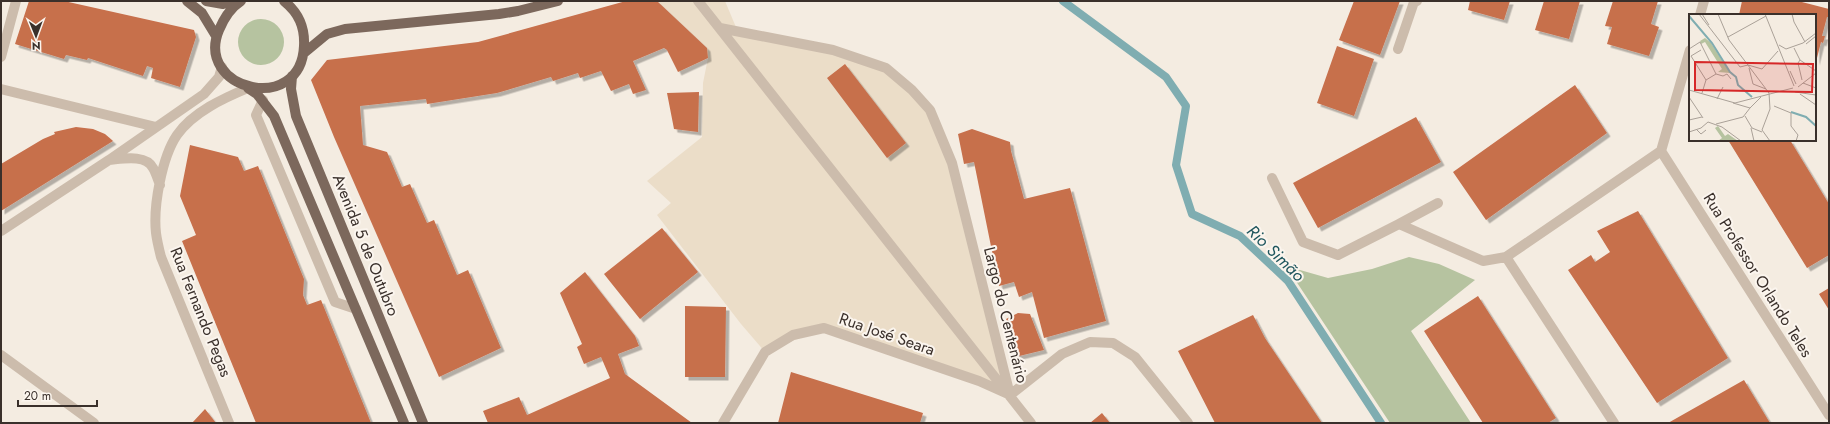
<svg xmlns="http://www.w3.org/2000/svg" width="1830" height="424" viewBox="0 0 1830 424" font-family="Jost,sans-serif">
<defs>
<filter id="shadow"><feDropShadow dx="3.5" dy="3.5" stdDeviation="0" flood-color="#0004"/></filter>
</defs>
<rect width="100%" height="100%" fill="#f4ece1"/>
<!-- green -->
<path fill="#b6c3a0" d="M238 42a23 23 0 1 1 46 0a23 23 0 1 1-46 0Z
M1409,257L1439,264L1475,280L1411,331L1471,423H1390L1286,266L1328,278L1372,269Z"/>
<!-- plaza -->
<path fill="#ebddc8" d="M657,1H725L738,32L833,50L886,68L930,110L952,163L1010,395L824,328L765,352L741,324L657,215L671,203L647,181L702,137L703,83L708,58L707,48Z"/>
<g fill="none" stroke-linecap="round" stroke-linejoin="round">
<!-- stream -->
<path stroke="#7fadb1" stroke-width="8" d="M1063,1L1166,77L1186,106L1176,165L1192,214L1240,236L1288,281L1381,423"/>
</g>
<!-- building -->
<path fill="#c76f4c" filter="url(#shadow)" d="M29,1H64L194,30L196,37L180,87L151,78L153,68L147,66L143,76L88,58L87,60L66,55L64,59L15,44Z
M626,1H657L707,48L708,58L678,72L667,50L664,48L633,61L646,90L633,94L629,84L611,91L601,71L580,78L578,73L553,81L551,77L497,93L427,104L426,99L360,106L363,145L387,152L402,187L410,184L427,223L434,220L457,275L468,270L501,348L439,377L334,137L311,80L327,60L478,42Z
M1354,1H1400L1380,55L1339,40Z
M1470,1H1510L1504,20L1468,10Z
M1544,1H1580L1569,39L1535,30Z
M1613,1H1658L1651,24L1659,27L1649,56L1607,44L1612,27L1605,26Z
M1742,1H1798L1829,9V17H1827L1822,36H1825L1823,43L1821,42L1816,62L1815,15H1739Z
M1337,46L1374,59L1354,116L1317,103Z
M845,64L906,143L887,158L827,78Z
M1575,85L1607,133L1486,220L1453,172Z
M699,92L698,132L674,129L667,93Z
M1416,117L1441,162L1318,228L1293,183Z
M76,127L93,129L105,134L113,141L1,211V164L43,139L55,134L54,132Z
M972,129L1010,142L1011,151L1024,199L1070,188L1106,321L1044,338L1032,292L1019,297L1014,282L999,286L974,162L964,164L958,134Z
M1728,140H1790L1829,204V255L1807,268Z
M190,145L238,157L244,171L258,166L304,279L303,295L307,305L321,300L371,423H256L182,241L196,235L180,196Z
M1638,211L1728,358L1657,403L1568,270L1591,255L1595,262L1610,252L1597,231Z
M662,228L698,272L640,319L604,274Z
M585,272L635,336L639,346L618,354L625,374L692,423H488L483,411L519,397L527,415L610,378L601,357L584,364L577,347L582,344L560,293Z
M1829,288V310L1819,294Z
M1478,296L1556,418L1548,423H1483L1424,331Z
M685,306L726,307L725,377H685Z
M1018,313L1030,314L1044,350L1011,358L1006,319Z
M1253,315L1265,338L1322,423H1215L1178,351Z
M791,372L923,413L920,423H778Z
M1744,380L1770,423H1668Z
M205,409L216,423H192Z
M1102,413L1110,423H1090Z"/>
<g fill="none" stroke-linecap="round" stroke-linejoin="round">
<!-- minor -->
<path stroke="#ccbcac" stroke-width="10" d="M698,1L1031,423
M1700,15L1704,1
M720,28L833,50L886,68L912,90L930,110L952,163L1009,391
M1398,49L1414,2L1417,1
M1,57L16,1
M1,89L156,127
M263,100L256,115L335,302L356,309
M1661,151L1829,415
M109,160C122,159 146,154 153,168C156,173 158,180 160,185
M1272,178L1303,242L1338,255L1399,224L1483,261L1506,257
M1399,224L1438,203
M1,231L109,160L204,94L219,77L222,67
M1,355L94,423
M1010,395L1062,354L1090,342L1113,343L1135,357L1188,423
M229,423L161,257C159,249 157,241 156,233C153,206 162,157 177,135C193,112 224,98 248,88
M723,423L765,352L793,335L824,328L979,381L1008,394
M1614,423L1506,257L1661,151L1690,50"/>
<!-- major -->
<path stroke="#7c685c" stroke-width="10" d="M187,1L202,13L216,36
M206,1L223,4L234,1
M241,1C230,8 224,18 219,30C194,90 301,116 304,46C305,27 299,13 284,1
M304,53L327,34L345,29L499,14L518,11L558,1
M292,76L291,89L296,116L423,423
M248,88L257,94L274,116L404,423"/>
</g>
<g text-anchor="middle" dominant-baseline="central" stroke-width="4" stroke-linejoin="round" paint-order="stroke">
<!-- street labels -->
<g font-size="16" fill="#3a302b" stroke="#fbf5ee">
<text transform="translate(366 245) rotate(68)">Avenida 5 de Outubro</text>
<text transform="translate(1758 275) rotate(58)">Rua Professor Orlando Teles</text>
<text transform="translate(201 312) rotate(68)">Rua Fernando Pegas</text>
<text transform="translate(1006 315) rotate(76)">Largo do Centenário</text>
<text transform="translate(887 334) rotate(19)">Rua José Seara</text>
</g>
<!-- water labels -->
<g font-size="17" font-style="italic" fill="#1f565d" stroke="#fbf5ee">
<text transform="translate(1276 253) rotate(44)">Rio Simão</text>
</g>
</g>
<!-- overview -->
<g transform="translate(1689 14)">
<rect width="127" height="127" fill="#f4ece1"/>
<path d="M16,24L22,29L41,59L29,58L33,55L16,28L12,30L11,27ZM29,112L36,122L39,120L49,127H29L33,124L26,114Z" fill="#b6c3a0"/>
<path fill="none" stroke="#7fadb1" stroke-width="2" d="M0,2L23,29L41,58L47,63L49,71L63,83M102,98L117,103L127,112"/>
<path fill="none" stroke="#aaa198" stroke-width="1" d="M10,0L51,53L59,51M13,0L20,11M29,0L40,26L80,79L81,95L73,116L81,127M76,0L105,72M103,0L105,8L116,28M39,23L77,2M117,30L127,22M90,31L97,35L114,29L127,19M105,34L111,46L127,57M0,35L11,28L27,60L17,66L13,79M12,36L2,42L17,66M111,46L109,49L113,66M59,51L73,55L89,37M60,54L64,70L77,75M101,57L107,70M27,60L34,62L38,60L42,65M114,69L127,74M109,73L127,59M0,76L46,89L104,74M106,78L127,81M111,80L127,91M0,83L14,104M28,85L34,73M44,89L61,94L72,83M85,92L102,99V112L109,121L107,127M56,102L63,114L73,118M0,106L13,103M19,108L33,113M27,110L54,103L61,94M33,113L52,127M62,114L65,127M8,116L12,120L17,116M0,118L12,114L19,108"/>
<path fill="#d62828" fill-opacity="0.15" stroke="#d62828" stroke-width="2" d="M6,48L124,50L123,78L6,76Z"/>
<rect width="127" height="127" fill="none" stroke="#3a302b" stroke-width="2"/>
</g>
<!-- border -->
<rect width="1830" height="424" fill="none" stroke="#3a302b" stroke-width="4"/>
<!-- north arrow -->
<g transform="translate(36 36) rotate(179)" stroke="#fbf5ee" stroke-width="3" paint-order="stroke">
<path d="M0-3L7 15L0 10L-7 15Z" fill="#3a302b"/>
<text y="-6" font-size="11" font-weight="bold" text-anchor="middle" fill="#3a302b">N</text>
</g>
<!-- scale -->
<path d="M18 400v6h79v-6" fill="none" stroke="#3a302b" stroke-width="2"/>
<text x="24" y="400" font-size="12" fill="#3a302b" stroke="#fbf5ee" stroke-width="3" paint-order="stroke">20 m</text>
</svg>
